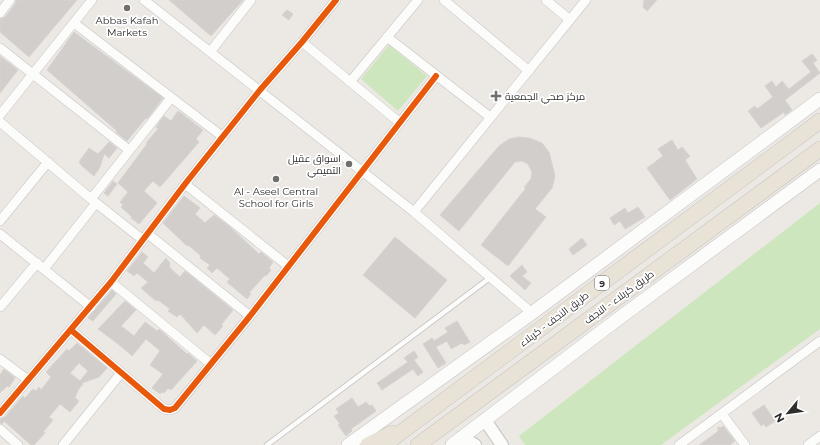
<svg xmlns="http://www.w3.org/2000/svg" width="820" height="445" viewBox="0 0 820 445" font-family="Montserrat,Cairo,sans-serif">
<rect width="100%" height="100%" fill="#ece8e4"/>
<!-- green -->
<path fill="#cde6bd" d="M389,45L427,76L398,111L361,79Z
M820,203V329L661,445H525L519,436Z"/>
<!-- building -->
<path fill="#d1cecb" stroke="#d7d4d0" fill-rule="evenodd" d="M16,0H77L29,57L0,32V19L5,17L15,4Z
M169,0H243L211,36Z
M644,0H657L647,11L643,7Z
M287,10L293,14L289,20L282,15Z
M74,32L163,98L147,119L146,118L127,141L116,132L117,131L47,70Z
M812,54L817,60L813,63L820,73L785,100L792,110L785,115L784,112L761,128L748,111L755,106L757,109L773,97L765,86L772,81L776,87L782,81L789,89L811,72L802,61Z
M0,56L18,70L0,93Z
M178,111L181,113L203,130L196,139L199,142L160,187L153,181L144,191L157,203L139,224L131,218L132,217L121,207L123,205L120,202L128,192L118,183L147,144L146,143L158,129L156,127L164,116L171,121Z
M519,137L529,138L542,143L549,152L555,176L552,188L535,209L546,217L508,266L481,245L526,188L524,187L531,179L532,172L528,164L522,161L515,162L459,231L440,215L499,146L509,139Z
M672,140L678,150L682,147L690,156L685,160L697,179L670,200L647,168L663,156L658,149Z
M109,142L117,148L109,158L104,154L100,167L94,176L82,166L79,162L89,148L98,154Z
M113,181L117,184L108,196L104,193Z
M184,196L200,208L195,214L205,223L214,215L230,227L259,254L261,252L273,262L269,268L271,270L266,276L265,275L249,293L251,294L247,299L227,282L230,279L217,268L212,273L207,268L210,265L200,258L201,256L188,245L187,246L163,223Z
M638,207L645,217L625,229L620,221L614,225L610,218L625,208L628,213Z
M395,237L447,280L415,318L363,275Z
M582,238L587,245L573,255L569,249Z
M142,252L148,257L143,263L154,273L166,258L170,263L169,266L172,270L180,277L185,271L233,310L221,325L223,326L215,335L204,325L197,333L180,314L177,317L168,311L170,309L158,300L156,301L141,288L148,282L137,273L134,276L127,271Z
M522,265L527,272L522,276L531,283L525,290L510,276Z
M112,290L116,294L93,321L88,318Z
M125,301L136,310L121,326L134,336L145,322L157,331L159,329L187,354L188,353L197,361L171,390L168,388L164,393L162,392L160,394L152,388L163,374L150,365L160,351L146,339L132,356L122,347L98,329Z
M457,321L470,342L464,345L462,343L451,349L447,341L436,347L446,363L438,368L423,344L432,338L434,341L448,332L445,328Z
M77,343L107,368L99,377L82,383L83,384L78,390L75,398L79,401L70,412L60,404L49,417L53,420L43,432L45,433L34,445H31L4,421L2,424L0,423V419L5,417L23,396L25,398L33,389L36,391L39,387L41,390L51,377L46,372L67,349L69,351ZM79,363L88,371L80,381L70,373Z
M414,351L418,357L414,360L423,372L418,376L413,369L382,390L377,383L408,362L404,358Z
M4,369L15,378L9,387L7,386L0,393V375Z
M352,398L358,407L366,402L370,406L372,405L376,411L351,429L352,431L346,436L338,425L340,424L334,416L339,413L336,409Z
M764,405L775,421L766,427L764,424L761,426L752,413Z
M723,426L735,441L730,445H699L716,433L718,431V427L721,428Z"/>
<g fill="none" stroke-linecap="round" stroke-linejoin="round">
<!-- service casing -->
<g stroke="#c5c4c5" stroke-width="6">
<path id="service" d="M267,445L491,277"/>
</g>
<!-- minor casing -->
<g stroke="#c5c4c5" stroke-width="10">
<path id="minor" d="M144,0L414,212L532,313
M444,0L529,71
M546,0L570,20
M0,13L10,0
M74,23L223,137
M387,37L490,117
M302,42L399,122
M0,48L129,150
M210,52L251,0
M350,82L418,0
M0,115L92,0
M0,122L91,199L143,240
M185,184L288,266
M91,199L171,98
M414,212L586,0
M0,221L48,162
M0,234L91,307
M148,234L250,316
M44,269L96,203
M111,282L211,364
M0,307L37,263
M71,330L164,409L170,410L175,408L250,316L436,76
M0,359L28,380
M0,413L111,282L185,184L260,90L302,42L336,0
M722,414L745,445
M0,429L18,445
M63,445L121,373
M679,445L820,341
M808,445L820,436"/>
</g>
<!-- tertiary casing -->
<g stroke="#c5c4c5" stroke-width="14">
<path id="tertiary" d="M485,420L502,445
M462,437L475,445"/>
</g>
<!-- secondary casing -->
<g stroke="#c5c4c5" stroke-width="14">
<path id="secondary" d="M348,445L532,313L820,99
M452,445L618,319L820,170"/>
</g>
<!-- trunk casing -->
<g stroke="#c6c5c4" stroke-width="16">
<path id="trunk" d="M368,445L392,433
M384,445L820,121
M418,445L820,149"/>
</g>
<!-- service -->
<use href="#service" stroke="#fcfcfb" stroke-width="4.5"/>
<!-- minor -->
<use href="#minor" stroke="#fcfcfb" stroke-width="9"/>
<!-- tertiary -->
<use href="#tertiary" stroke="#fcfcfb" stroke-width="12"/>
<!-- secondary -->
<use href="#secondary" stroke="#fcfcfb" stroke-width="13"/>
<!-- trunk -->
<use href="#trunk" stroke="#e9e2d6" stroke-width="15"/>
<!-- cycleway casing -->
<g stroke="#fff" stroke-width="8">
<path id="cycleway" d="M71,330L164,409L170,410L175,408L250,316L436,76
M0,413L111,282L185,184L260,90L302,42L336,0"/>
</g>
<!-- cycleway -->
<use href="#cycleway" stroke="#e8590c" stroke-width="6"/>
</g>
<!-- markers -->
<g fill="#706f6e" stroke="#fff" stroke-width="1.5">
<circle cx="127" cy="8" r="4"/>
<path d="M494 90h4v4h4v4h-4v4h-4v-4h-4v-4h4z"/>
<circle cx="349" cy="164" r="4"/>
<circle cx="276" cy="179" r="4"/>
</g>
<g text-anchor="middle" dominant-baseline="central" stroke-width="3.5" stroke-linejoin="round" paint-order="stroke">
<!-- shield labels -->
<rect fill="#fff" stroke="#6d6d6d" stroke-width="1" x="595" y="276" width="14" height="14" rx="3"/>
<g font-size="9" font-weight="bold" fill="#2e2e2e">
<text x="602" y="283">9</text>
</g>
<!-- poi labels -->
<g font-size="10" fill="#2e2e2e" stroke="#fff">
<text x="127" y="20">Abbas Kafah<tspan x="127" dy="12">Markets</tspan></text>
<text x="505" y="96" text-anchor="start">مركز صحي الجمعية</text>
<text x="341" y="158" text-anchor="end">اسواق عقيل<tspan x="341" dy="12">التميمي</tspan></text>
<text x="276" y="191">Al - Aseel Central<tspan x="276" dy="12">School for Girls</tspan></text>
</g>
<!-- street labels -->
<g font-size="10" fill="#2e2e2e" stroke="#fff">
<text transform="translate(619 297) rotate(-36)">طريق کربلاء - النجف</text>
<text transform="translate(554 319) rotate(-37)">طريق النجف - کربلاء</text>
</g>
</g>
<!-- north arrow -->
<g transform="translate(788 413) rotate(241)" stroke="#ffffff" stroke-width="3" paint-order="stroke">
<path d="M0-3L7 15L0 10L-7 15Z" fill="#2e2e2e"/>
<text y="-6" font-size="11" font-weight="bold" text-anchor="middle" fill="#2e2e2e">N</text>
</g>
</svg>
